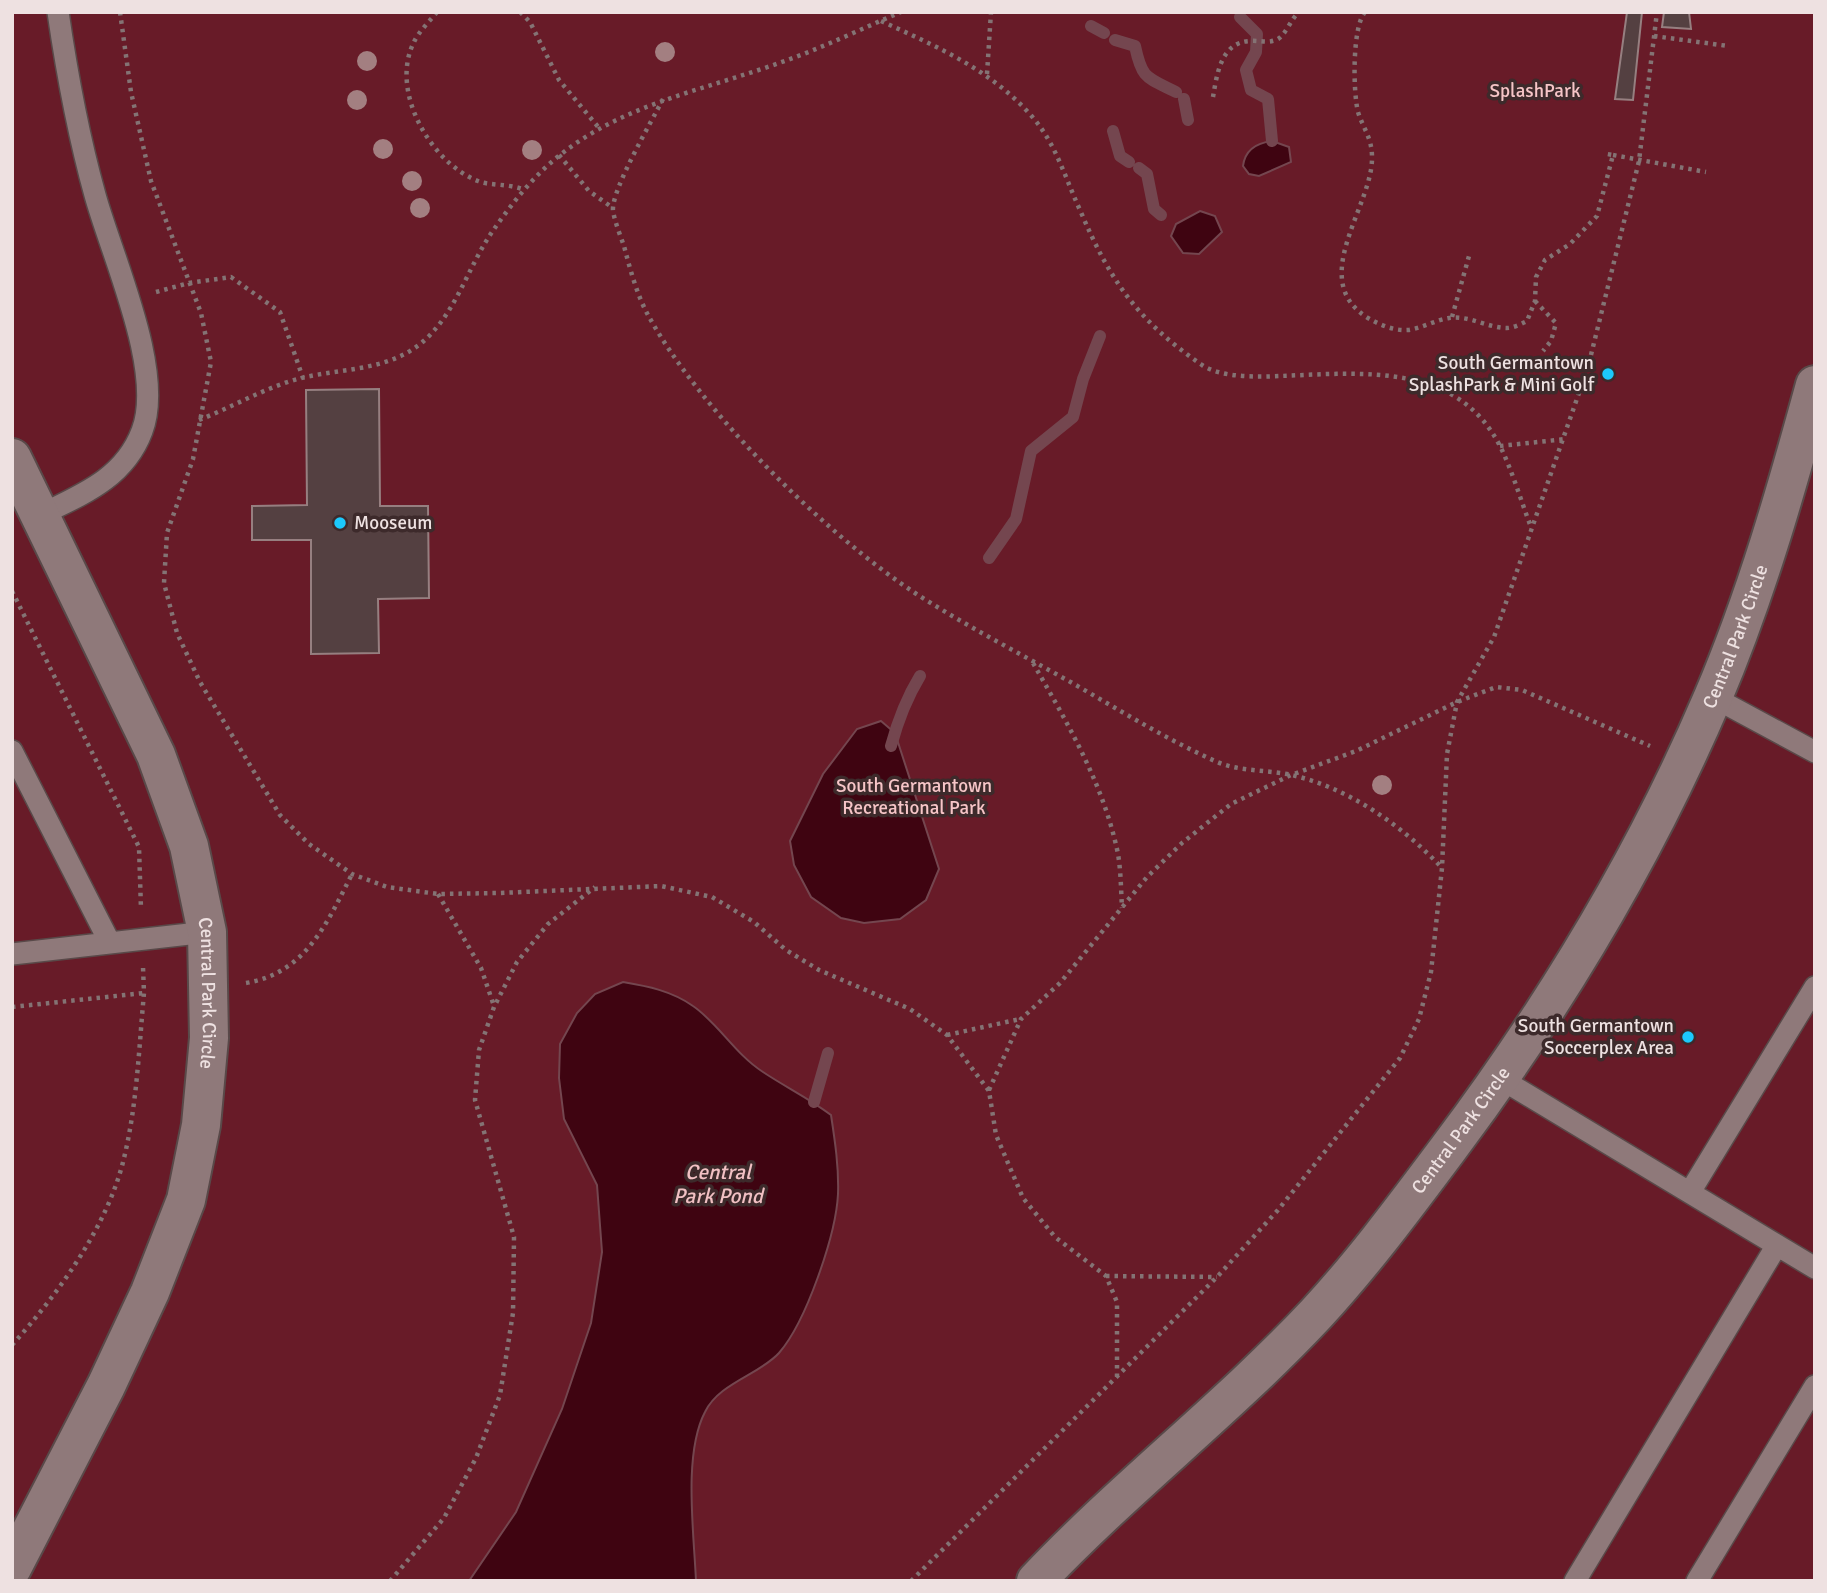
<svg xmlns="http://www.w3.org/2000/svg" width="1827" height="1593" viewBox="0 0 1827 1593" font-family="Signika,sans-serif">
<rect width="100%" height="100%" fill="#3d2a2b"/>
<!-- green -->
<path fill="#681b28" d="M12,12H1815V1581H12Z"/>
<!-- water -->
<path fill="#3f0411" stroke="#74464f" stroke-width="2" d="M1272,141L1289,147L1291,162L1259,176L1249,174L1243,166C1245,150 1256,143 1272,141Z
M1200,211L1215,216L1222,232L1199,254L1183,253L1171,236L1176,224Z
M881,721L895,733L939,869L926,900L900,919L864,923L841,918L811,897L794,865L790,841L823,774L857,729Z
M623,982C647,986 672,991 693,1006C718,1023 735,1054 763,1072C787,1088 807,1097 831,1115C835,1141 839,1168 838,1194C836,1235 806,1322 779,1353C759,1375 719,1383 705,1412C683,1454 694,1533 696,1581H469L516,1512L562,1409L591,1323L602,1252L597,1185L564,1119L559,1078L560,1044L577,1013L595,994Z"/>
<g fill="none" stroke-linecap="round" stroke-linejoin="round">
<!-- stream -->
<path stroke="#74464f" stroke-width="12" d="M1240,17L1257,34L1256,52L1246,70L1251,90L1268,99L1272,141
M1091,26L1104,33
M1115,40L1135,46C1142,79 1146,77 1176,92
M1184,99L1188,120
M1113,131L1120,156L1129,162
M1139,168L1147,174L1154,209L1161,215
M989,558L1016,519L1031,451L1073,417L1083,379L1100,336
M891,746C898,720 906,699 920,676
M814,1102L828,1053"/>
</g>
<!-- building -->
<path fill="#544041" stroke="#967f80" stroke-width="2" d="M1627,12H1642L1633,100L1615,99Z
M1664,12H1689L1691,29L1662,27Z
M379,389L380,506H428L429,598L378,599L379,653L311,654V540H252V506L307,505L306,390Z"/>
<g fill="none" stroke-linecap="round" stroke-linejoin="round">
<!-- lane casing -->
<g stroke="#594949" stroke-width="24">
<path id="lane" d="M38,516C81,495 124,479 142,431C165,371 112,257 95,195C78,134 67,74 58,12
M1713,697L1815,752
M12,751L110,943
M12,954L207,932
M1501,1079L1815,1268
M1690,1192L1815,987
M1575,1581L1777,1245
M1697,1581L1815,1386"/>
</g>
<!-- street casing -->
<g stroke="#594949" stroke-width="42">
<g id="street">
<path id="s1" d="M12,458L156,755L189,846L207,932L209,1038L201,1125L186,1200L150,1292L106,1386L12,1568"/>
<path id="s2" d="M1036,1581C1125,1487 1228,1408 1316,1314C1364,1262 1406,1205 1448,1149C1553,1009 1644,859 1713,697C1756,596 1786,491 1815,385"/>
</g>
</g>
<!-- path -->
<path stroke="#847374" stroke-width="4.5" stroke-dasharray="3.5 5" stroke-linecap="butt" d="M120,12L131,92L151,181L201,313L211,362L193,459L167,533L164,583L177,633L200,682L280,815L309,844L352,874L387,887L438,894L499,893L661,886L712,897L754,922L786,950L819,970L910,1009L947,1035L989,1091L996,1135L1023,1198L1055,1237L1106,1276L1117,1302V1379
M437,12C430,21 419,31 414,42C389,91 431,163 478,181C490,186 507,183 525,190
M520,12L530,22L559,80L599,128
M1365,12C1352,27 1353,92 1358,112C1363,128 1372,138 1372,157C1373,206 1306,280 1368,318C1380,325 1394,331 1408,330C1422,328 1436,320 1449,318C1469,315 1488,328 1507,328C1513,328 1521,324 1527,321L1535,301L1536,277L1545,260L1570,244L1597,216L1613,155L1607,154
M881,21C938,47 994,71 1035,120C1057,147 1066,180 1080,210C1110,281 1138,321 1202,365C1222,378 1257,377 1280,376C1361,373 1458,361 1501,448C1513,473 1521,501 1531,527
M1654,36L1728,46
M987,74L991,12
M1213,97C1217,74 1221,42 1250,41C1260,40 1268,44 1278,39C1286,34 1291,19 1299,12
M663,99C652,121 611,190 613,211C615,222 620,235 624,246C630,269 637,295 648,315C700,410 824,533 915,593C966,626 1021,654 1074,684C1121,711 1166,739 1215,761C1236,771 1264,770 1287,774C1346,786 1402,825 1442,868
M559,155L589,191L613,208
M1613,155L1706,172
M156,292L189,283L231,277L280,312L303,378
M1535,301L1556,323L1551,341L1543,351
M1452,317L1469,256
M199,420C227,409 254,394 282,384C331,365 390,377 430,335C457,307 469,267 490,235C509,207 533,176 560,155C624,104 704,90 779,63C820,49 861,29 901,12
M1500,446L1566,439
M12,591L139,847L141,909
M1033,663C1068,724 1104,785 1118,854C1121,872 1121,891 1122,908
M438,894L481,968L494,1006
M246,983C306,973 327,923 352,874
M12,1007L144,993
M947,1035L1020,1019
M989,1090L1021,1019L1060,983L1147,877L1182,843L1231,804L1291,775L1356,751L1457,702L1496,687L1522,690L1650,746
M1106,1276L1217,1277
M12,1345C58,1294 108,1226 124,1158C137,1105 139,1047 144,993L143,967
M390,1581L444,1518L476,1458L500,1395L513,1313L514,1237L475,1100L479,1050L494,1007L517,962L548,924L595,887
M911,1581L1217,1277L1278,1210L1400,1058L1419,1019L1431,972L1442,868L1447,754L1457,702L1494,637L1588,367L1639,161L1657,12"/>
<!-- lane -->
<use href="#lane" stroke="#8f797a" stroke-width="21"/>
<!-- street -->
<use href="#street" stroke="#8f797a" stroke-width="38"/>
</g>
<!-- trees -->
<g fill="#a37f81">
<circle cx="665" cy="52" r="10"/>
<circle cx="367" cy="61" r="10"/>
<circle cx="357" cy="100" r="10"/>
<circle cx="383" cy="149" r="10"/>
<circle cx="532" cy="150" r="10"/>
<circle cx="412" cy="181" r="10"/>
<circle cx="420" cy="208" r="10"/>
<circle cx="1382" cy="785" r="10"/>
</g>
<!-- markers -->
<g fill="#1cc9fc" stroke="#3d2a2b" stroke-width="2.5">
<circle cx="1608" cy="374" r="7"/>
<circle cx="340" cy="523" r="7"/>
<circle cx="1688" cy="1037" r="7"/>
</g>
<g text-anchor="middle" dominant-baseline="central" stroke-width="7" stroke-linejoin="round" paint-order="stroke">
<!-- park labels -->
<g font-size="19" fill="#f6c5c7" stroke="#3d2a2b">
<text x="1535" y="91">SplashPark</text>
<text x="914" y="786">South Germantown<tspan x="914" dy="22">Recreational Park</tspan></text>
</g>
<!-- poi labels -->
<g font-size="19" fill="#eee1e1" stroke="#3d2a2b" text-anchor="end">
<text x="1594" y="363">South Germantown<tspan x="1594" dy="22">SplashPark &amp; Mini Golf</tspan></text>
<text x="354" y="523" text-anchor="start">Mooseum</text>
<text x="1674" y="1026">South Germantown<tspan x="1674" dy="22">Soccerplex Area</tspan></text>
</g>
<!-- street labels -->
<g font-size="19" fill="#eee1e1" stroke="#3d2a2b">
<text stroke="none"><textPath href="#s2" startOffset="1188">Central Park Circle</textPath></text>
<text stroke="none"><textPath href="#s1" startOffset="576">Central Park Circle</textPath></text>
<text stroke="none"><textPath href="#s2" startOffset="621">Central Park Circle</textPath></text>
</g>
<!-- water labels -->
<g font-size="21" font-style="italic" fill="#f1c0c3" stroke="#3d2a2b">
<text x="718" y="1172">Central<tspan x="718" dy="24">Park Pond</tspan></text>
</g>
</g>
<!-- border -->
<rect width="1827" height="1593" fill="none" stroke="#eee1e1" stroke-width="28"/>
</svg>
